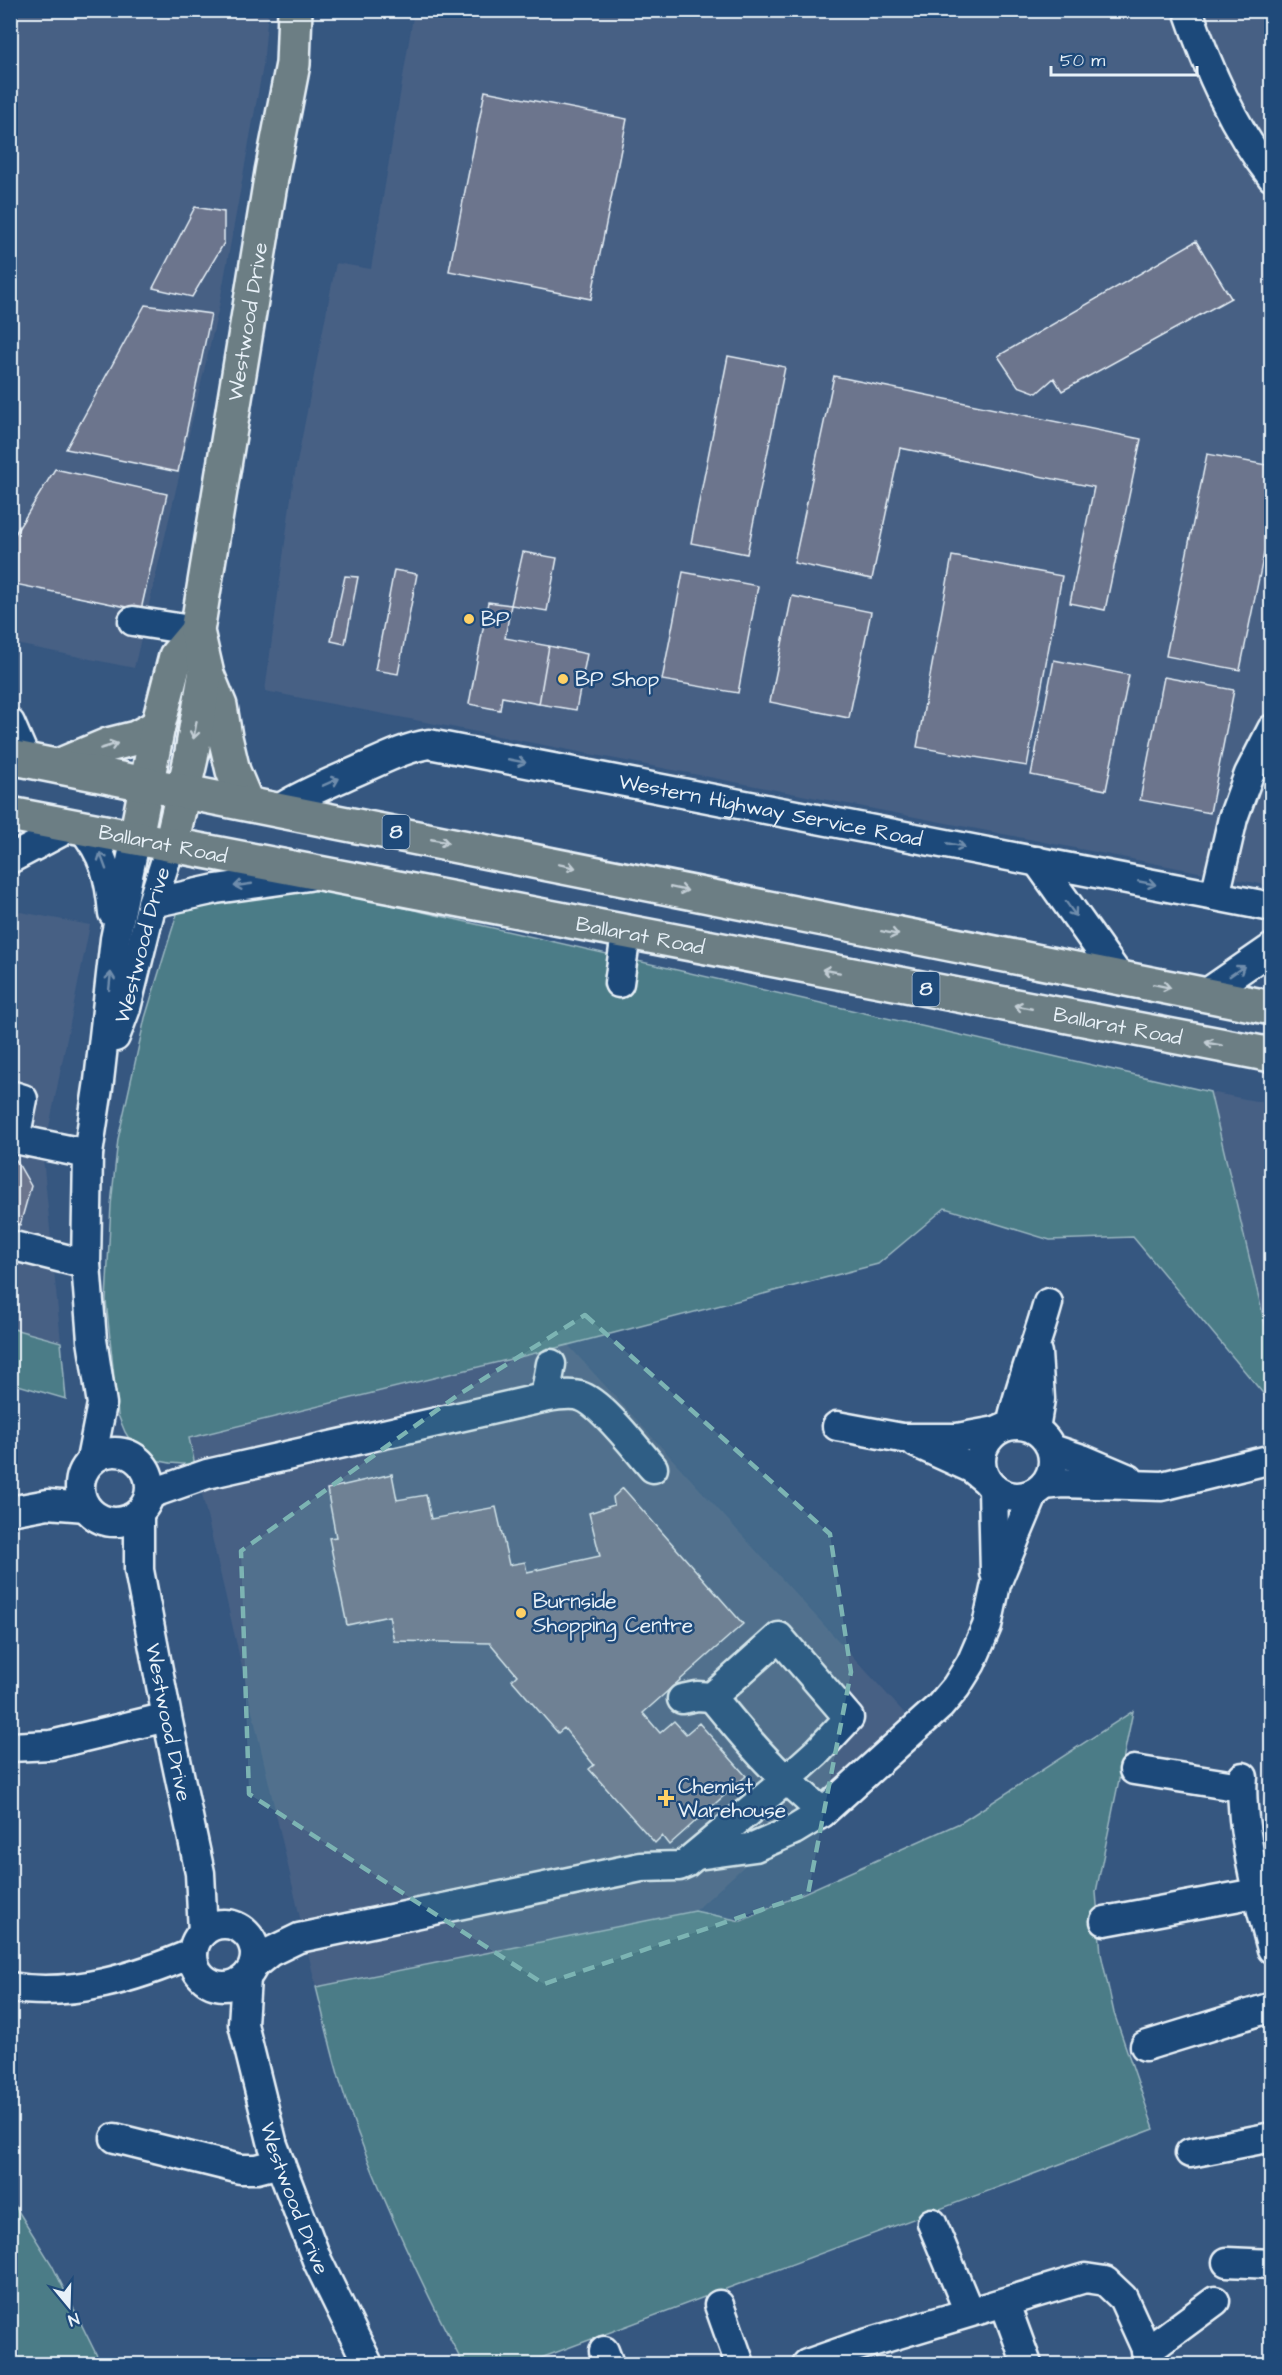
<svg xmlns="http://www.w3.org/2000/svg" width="1282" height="2375" viewBox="0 0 1282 2375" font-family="'Architects Daughter',sans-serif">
<rect width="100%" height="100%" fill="#365780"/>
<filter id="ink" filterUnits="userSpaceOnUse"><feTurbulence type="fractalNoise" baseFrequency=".0167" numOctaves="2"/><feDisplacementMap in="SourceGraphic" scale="12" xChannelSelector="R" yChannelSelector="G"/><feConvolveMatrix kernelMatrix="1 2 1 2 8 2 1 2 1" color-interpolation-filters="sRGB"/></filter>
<g filter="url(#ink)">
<!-- built -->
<path fill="#466084" d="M10,11H268L263,66L219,307L134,668L11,643Z
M414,11H1271V886L265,691L293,483L336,263L371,269Z
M10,910L90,925L43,1157L61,1342L11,1328Z
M1210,1092L1271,1104V1349Z
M568,1345L908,1717L695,1911L316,1987L189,1438Z"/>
<!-- green -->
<path fill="#4c7c87" stroke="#9ab6c0" stroke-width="1.5" d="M318,888L1210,1092L1271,1349V1403L1133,1237L1050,1240L945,1208L878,1264L568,1345L189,1438L195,1465L170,1463L155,1460L133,1445L125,1432L118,1415L106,1301L111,1205L118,1139L145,1018L171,933L177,914L193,902Z
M10,1328L61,1342L66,1399L11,1383Z
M1133,1711L1096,1892L1101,1954L1114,2013L1154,2129L525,2364H463C420,2281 379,2195 348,2106C334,2067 326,2026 316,1987L695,1911L741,1921L962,1822Z
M10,2198L52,2265L101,2364H11Z"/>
<!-- building -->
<path fill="#6c748d" stroke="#e8f1f8" stroke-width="1.5" d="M485,91L627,119L591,299L449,271Z
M195,207L224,212V243L192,297L153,288Z
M1196,241L1231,298L1062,391L1054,378L1037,393L1018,386L998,356Z
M145,305L211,314L178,472L66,449Z
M728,356L785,367L747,554L691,543Z
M834,376L1141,439L1105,610L1070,603L1094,487L900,448L872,579L794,563Z
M1207,454L1272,466V515L1240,670L1166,656Z
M55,469L167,494L141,610L10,583V542Z
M523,552L557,558L547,611L511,605Z
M952,556L1062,576L1027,766L917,747Z
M394,570L417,574L398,674L375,670Z
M683,572L758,586L738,693L662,680Z
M345,576L358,577L345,644L331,641Z
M792,596L871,612L849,718L770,702Z
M488,602L511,605L505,638L549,646L539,704L502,697L500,710L469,704Z
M549,646L587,654L576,710L539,704Z
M1054,660L1129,675L1106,790L1031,775Z
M1164,677L1234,690L1210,813L1140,800Z
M10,1159L16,1160L31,1186L20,1225L10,1223Z
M392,1474L397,1500L426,1495L431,1519L496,1507L509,1565L525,1562L527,1572L600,1556L589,1513L614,1505L613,1497L623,1488L743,1624L643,1713L660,1733L674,1721L686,1734L699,1723L746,1776L669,1845L662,1836L655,1843L589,1769L594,1765L564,1728L558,1733L512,1680L517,1675L490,1643L394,1641L389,1616L347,1625L329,1538L336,1537L327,1489Z"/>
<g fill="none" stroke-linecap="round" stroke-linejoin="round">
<!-- minor casing -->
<g stroke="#e8f1f8" stroke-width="33">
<g id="minor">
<path d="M1188,10C1208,69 1233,127 1272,177"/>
<path d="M133,621L197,631"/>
<path d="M10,723L26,760"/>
<path id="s1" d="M279,809C304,793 332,782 359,770C382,760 404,748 429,744L1272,907"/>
<path d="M82,828C105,855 110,879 113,913"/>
<path d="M10,859L72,826"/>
<path d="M1037,861L1120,978"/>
<path d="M1215,896L1233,818L1249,774L1272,729"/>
<path d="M152,903L216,889L309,876"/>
<path d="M619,983L626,934"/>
<path d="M1204,995L1272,948"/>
<path id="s2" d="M115,1037L126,1008L152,903L171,844"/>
<path d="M10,1095L23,1099L15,1139"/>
<path d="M10,1138L88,1154"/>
<path d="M10,1245L86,1264"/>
<path d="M545,1397L551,1364"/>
<circle cx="1017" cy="1461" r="36"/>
<path d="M1011,1425C1020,1383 1037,1344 1048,1303"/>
<path d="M837,1426L902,1438H957L996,1431"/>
<path d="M1035,1429L1040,1399L1037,1353"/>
<path d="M916,1443L971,1468L987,1481"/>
<path d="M1052,1449L1082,1459L1129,1479"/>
<circle cx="115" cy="1487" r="35"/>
<path d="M91,1460L102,1404L92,1340L86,1264L88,1154L99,1081L115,939L136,837"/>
<path d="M1044,1485L1062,1483L1162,1486L1272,1459"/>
<path d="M993,1488L995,1573"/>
<path d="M150,1494L207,1474L543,1398C554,1396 568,1393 580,1396C601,1402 637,1450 653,1468"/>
<path d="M10,1511L48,1504L86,1507"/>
<path id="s3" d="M139,1513V1570L167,1717L200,1873L203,1932"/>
<path d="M682,1699L697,1696L712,1697"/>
<path d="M10,1747L51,1745L167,1717"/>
<path d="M1134,1770L1241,1787"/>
<path d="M1243,1777C1241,1791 1243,1805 1244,1819C1249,1863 1260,1906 1272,1949"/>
<path d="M697,1855L755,1847L794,1830L822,1813L940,1706L956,1687L971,1663L987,1626L996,1584L1034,1493"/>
<path d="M1105,1921L1256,1893"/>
<circle cx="224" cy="1955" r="31"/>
<path d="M254,1965L270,1952L299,1938L641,1867L679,1866L686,1863L786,1780L817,1752L849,1718L779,1637L712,1697C731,1720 750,1744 771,1765C787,1782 806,1796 822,1813"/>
<path id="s4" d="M246,1978L243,2024L273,2145L317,2260L368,2364"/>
<path d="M10,1987C71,1998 137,1977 193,1953"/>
<path d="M1145,2046L1272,2007"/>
<path d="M115,2138L240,2169H257L280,2163"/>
<path d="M1190,2153L1272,2137"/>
<path d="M932,2223L969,2312"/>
<path d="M1227,2262L1272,2264"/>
<path d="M1005,2304L1027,2364"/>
<path d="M719,2305L740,2364"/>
<path d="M604,2351L609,2364"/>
<path d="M1146,2352L1215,2301"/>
<path d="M807,2364L858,2346L1085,2278L1105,2281L1123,2298L1153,2364"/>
</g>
</g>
<!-- major casing -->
<g stroke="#e8f1f8" stroke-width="38">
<g id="major">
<path d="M206,672L220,706L225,737L233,771L246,802"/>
<path d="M58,766L108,745L136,738L158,726"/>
<path d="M136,837L158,726L176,656L197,631"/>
<path id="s5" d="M171,844L191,758L206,670L197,631L272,172L293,64L295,10"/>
</g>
</g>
<!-- highway casing -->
<g stroke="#e8f1f8" stroke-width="38">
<g id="highway">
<path d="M10,757C431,838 851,926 1272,1008"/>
<path id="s6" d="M10,814C430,896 851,975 1272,1055"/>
</g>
</g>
<!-- minor -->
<use href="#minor" stroke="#1f4a7a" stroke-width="28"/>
<!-- major -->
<use href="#major" stroke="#6c7e84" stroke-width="33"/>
<!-- highway -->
<use href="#highway" stroke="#6c7e84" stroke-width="33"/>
</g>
<!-- one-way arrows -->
<defs><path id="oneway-shaft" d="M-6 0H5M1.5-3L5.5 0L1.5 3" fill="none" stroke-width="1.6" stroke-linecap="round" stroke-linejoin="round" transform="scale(1.5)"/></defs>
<g stroke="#c3ced5">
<use href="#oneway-shaft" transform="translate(195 730) rotate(100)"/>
<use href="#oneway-shaft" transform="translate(109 746) rotate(-17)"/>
<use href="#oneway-shaft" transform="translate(440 841) rotate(11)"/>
<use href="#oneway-shaft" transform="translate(567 866) rotate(12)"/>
<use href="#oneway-shaft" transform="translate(679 889) rotate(12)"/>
<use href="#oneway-shaft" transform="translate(890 933) rotate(12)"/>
<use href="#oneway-shaft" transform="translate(831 971) rotate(-170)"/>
<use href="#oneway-shaft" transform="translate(1162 986) rotate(12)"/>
<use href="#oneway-shaft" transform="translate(1023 1007) rotate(-169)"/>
<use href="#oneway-shaft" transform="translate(1214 1044) rotate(-169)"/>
</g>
<g stroke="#6f8dac">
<use href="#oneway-shaft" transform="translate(517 761) rotate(11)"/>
<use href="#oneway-shaft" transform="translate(331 782) rotate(-24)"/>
<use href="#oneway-shaft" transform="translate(956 845) rotate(11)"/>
<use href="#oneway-shaft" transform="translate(103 861) rotate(-110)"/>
<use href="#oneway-shaft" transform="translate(1147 883) rotate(11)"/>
<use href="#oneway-shaft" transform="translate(243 885) rotate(172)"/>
<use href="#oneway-shaft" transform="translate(1071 909) rotate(55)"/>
<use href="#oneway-shaft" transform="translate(1237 971) rotate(-35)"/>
<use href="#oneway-shaft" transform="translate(110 981) rotate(-84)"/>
</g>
</g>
<!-- marked area -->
<path fill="#7cb4b3" fill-opacity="0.2" stroke="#7cb4b3" stroke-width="4.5" stroke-dasharray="12 8" stroke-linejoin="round" d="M585,1315L830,1534L851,1672L808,1894L544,1984L249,1794L241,1551L458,1395Z"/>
<!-- markers -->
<g fill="#ffd166" stroke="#1f4a7a" stroke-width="2">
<circle cx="469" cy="619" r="6"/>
<circle cx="563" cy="679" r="6"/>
<circle cx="521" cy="1613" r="6"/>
<path d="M663 1789h6v6h6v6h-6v6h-6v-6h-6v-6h6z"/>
</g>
<g text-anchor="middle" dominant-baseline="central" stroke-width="5" stroke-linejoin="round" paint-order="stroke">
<!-- shield labels -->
<g fill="#1f4a7a" stroke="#acbfd2" stroke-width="1.5">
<rect x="382.5" y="815" width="27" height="34" rx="4.5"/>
<rect x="912.5" y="972" width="27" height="34" rx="4.5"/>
</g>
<g font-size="20" font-weight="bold" fill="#e8f1f8">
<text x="396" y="832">8</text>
<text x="926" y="989">8</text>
</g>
<!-- street labels -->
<g font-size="21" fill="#e8f1f8" stroke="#1f4a7a">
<text stroke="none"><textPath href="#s5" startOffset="531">Westwood Drive</textPath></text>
<text stroke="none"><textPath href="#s1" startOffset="512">Western Highway Service Road</textPath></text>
<text stroke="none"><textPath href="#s6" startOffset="156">Ballarat Road</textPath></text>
<text stroke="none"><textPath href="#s6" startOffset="642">Ballarat Road</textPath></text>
<text stroke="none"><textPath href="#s2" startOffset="96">Westwood Drive</textPath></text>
<text stroke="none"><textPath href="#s6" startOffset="1128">Ballarat Road</textPath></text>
<text stroke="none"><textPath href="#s3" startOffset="212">Westwood Drive</textPath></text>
<text stroke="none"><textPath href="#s4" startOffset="228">Westwood Drive</textPath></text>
</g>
<!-- poi labels -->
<g font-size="21" fill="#e8f1f8" stroke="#1f4a7a" text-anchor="start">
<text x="481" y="619">BP</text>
<text x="575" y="679">BP Shop</text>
<text x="533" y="1601">Burnside<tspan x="533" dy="24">Shopping Centre</tspan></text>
<text x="678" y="1786">Chemist<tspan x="678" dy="24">Warehouse</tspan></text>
</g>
</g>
<!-- margin -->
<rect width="1282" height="2375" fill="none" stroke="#1f4a7a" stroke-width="36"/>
<rect x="18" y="18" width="1246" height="2339" fill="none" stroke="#e8f1f8" stroke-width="2" filter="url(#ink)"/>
<!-- north arrow -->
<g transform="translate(69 2306) rotate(161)" stroke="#1f4a7a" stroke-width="4.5" paint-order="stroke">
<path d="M0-4.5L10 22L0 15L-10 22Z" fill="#e8f1f8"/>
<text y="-9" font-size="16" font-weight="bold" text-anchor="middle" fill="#e8f1f8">N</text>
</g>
<!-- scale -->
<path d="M1051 66v9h146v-9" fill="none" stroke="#e8f1f8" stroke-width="3"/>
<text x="1060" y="66" font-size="18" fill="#e8f1f8" stroke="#1f4a7a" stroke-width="4.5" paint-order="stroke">50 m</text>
</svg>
